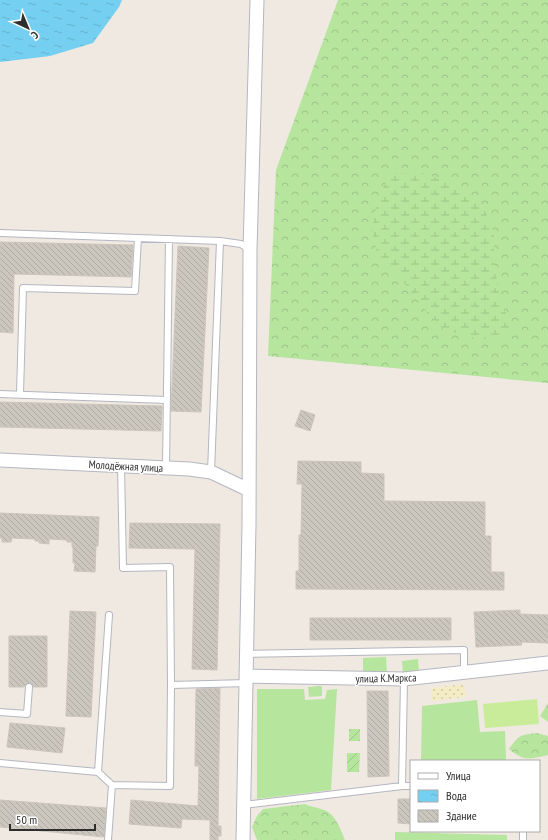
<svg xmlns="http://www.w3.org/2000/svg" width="548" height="840" viewBox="0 0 548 840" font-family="'PT Sans Narrow',sans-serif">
<defs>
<pattern id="forest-crowns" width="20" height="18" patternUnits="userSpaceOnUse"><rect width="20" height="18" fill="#b6e59e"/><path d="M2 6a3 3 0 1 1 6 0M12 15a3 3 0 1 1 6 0" fill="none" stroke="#9dc588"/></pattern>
<pattern id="wetland-marsh" width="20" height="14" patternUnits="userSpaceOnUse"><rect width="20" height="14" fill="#b6e59e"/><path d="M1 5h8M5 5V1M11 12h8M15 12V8" fill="none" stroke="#9dc588"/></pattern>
<pattern id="sand-dots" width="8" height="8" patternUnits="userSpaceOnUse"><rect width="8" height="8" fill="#f3ecc5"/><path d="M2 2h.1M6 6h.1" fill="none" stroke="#d1cbaa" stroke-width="1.8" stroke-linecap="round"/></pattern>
<pattern id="park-tufts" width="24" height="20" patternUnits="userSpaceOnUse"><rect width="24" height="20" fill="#b6e59e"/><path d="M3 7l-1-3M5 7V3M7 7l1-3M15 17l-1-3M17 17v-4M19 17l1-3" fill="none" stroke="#9dc588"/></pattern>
<pattern id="garden-furrows" width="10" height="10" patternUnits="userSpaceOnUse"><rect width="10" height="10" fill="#b6e59e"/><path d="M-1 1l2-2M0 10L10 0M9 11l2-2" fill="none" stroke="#9dc588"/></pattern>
<pattern id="water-ripples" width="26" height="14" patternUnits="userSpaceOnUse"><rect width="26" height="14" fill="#75cff0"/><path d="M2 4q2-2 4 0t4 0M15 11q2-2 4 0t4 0" fill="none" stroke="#66b2ce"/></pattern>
<pattern id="building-back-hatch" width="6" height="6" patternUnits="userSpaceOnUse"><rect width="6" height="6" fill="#cbc7bf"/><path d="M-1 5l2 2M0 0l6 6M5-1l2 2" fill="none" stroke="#afaba4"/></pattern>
</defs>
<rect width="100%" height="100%" fill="#efe9e1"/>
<!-- grass -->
<path fill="#b6e59e" d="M386,657L387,672L363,673V658Z
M418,659L419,672L403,673L402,661Z
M257,689H304L305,700L325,699L327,690L337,689L331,790L257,799Z
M477,700L480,732L505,731L506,761H421L422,706Z
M395,832L507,835V840H395Z"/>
<!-- forest -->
<path fill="url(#forest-crowns)" d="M338,0H548V383L268,356L276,170Z
M548,703V722L540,716Z
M537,733L548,736V755C530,759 524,762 509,749C519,735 520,735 537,733Z
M305,804C311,807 315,807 321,809C335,812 340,828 345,840H257L252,827L257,816L263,809Z"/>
<!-- wetland -->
<path fill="url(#wetland-marsh)" d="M423,173L455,185L480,199L494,233V268L504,309L511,328L498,339H478L443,329L427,313L402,280L377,254L372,231L378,195L392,174Z"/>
<!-- sand -->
<path fill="url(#sand-dots)" d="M464,684L466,697L432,701L431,688Z"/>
<!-- park -->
<path fill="url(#park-tufts)" d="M322,686V696L309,697L308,687Z"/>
<!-- garden -->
<path fill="url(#garden-furrows)" d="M349,729H360V741H349Z
M347,753H360L359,772H347Z"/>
<!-- pitch -->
<path fill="#c9ec9a" d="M537,699L539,724L485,728L483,704Z"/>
<!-- water -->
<path fill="url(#water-ripples)" d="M0,0H122L119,7L93,43L50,56L0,62Z"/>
<!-- building -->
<path fill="url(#building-back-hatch)" stroke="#cbc5ba" d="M0,242L133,245L131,277L14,274L13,333L0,332Z
M178,246L209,248L201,412L171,411Z
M0,402L162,406L161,431L0,427Z
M301,410L315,415L310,431L295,426Z
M298,461L361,462V473L384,474V501L485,502V536H491V572H504V590L296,589V571H299V535H301L302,484H297Z
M0,513L99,517L98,546H96L95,572L74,571L75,563H73V547H72V542H67V540L49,539V544L39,543V541H35V539L12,538L11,542H2V538H0Z
M130,523L220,524L217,670L192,669L195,549L129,548Z
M520,610V614L548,615V643L521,642L522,645L476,647L474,612Z
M70,611L96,612L91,717L66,716Z
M310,618H451V640H310Z
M9,636H47V687H33L32,684L29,683L26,684L24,687H9Z
M220,688L218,826H221V836H218V840H210V820L182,819L181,828L129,824L131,800L198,806L199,766H195L196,689Z
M367,691H388L389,776L368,777Z
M10,723L65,728L62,753L7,747Z
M398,799H411V824L398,823Z
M0,800L106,808L104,837L0,827Z"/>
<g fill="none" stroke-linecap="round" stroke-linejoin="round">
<!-- service casing -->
<g stroke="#b4b7c1" stroke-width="8">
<path id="service" d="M0,233L220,241L241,244L250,250
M0,394L167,400
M20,394L23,288L135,291L138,238
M121,466L123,568L170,567L171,685L247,683
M166,468L169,239
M211,472L220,241
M247,654L464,650V672
M0,712L27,714L29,687
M0,763L98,772L112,785
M98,772L109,615
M402,786L404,679
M243,805L402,786H411
M523,831V840
M108,840L112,785L170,786L171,685"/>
</g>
<!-- minor casing -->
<g stroke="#b4b7c1" stroke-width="15">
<path id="minor" d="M0,460L189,469L211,472L249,490
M247,676L404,679L548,663
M243,840L249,524L250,250L257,0"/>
</g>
<!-- service -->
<use href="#service" stroke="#fff" stroke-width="6"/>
<!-- minor -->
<use href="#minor" stroke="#fff" stroke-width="13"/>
</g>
<g text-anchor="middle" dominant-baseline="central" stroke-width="3" stroke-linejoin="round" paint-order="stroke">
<!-- street labels -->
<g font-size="11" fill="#2e2e2e" stroke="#fff">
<text transform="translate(126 466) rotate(3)">Молодёжная улица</text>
<text transform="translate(386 678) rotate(-1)">улица К.Маркса</text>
</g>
</g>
<!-- legend -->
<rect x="410" y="760" width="130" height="72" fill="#ffffff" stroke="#ababab"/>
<rect x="418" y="773" width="20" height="6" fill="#ffffff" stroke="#ababab"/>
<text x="446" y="780" font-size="12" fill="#2e2e2e">Улица</text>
<rect x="418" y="790" width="20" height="12" fill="url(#water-ripples)" stroke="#ababab"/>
<text x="446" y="800" font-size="12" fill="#2e2e2e">Вода</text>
<rect x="418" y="810" width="20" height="12" fill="url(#building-back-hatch)" stroke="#ababab"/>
<text x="446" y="820" font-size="12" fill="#2e2e2e">Здание</text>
<!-- north arrow -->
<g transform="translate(28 28) rotate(136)" stroke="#ffffff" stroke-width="3" paint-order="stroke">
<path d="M0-3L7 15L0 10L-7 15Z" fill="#2e2e2e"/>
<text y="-6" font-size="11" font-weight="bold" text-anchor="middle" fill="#2e2e2e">С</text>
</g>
<!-- scale -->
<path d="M10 824v6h85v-6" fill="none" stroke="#2e2e2e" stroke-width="2"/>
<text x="16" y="824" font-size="12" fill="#2e2e2e" stroke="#ffffff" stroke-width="3" paint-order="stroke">50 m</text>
</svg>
